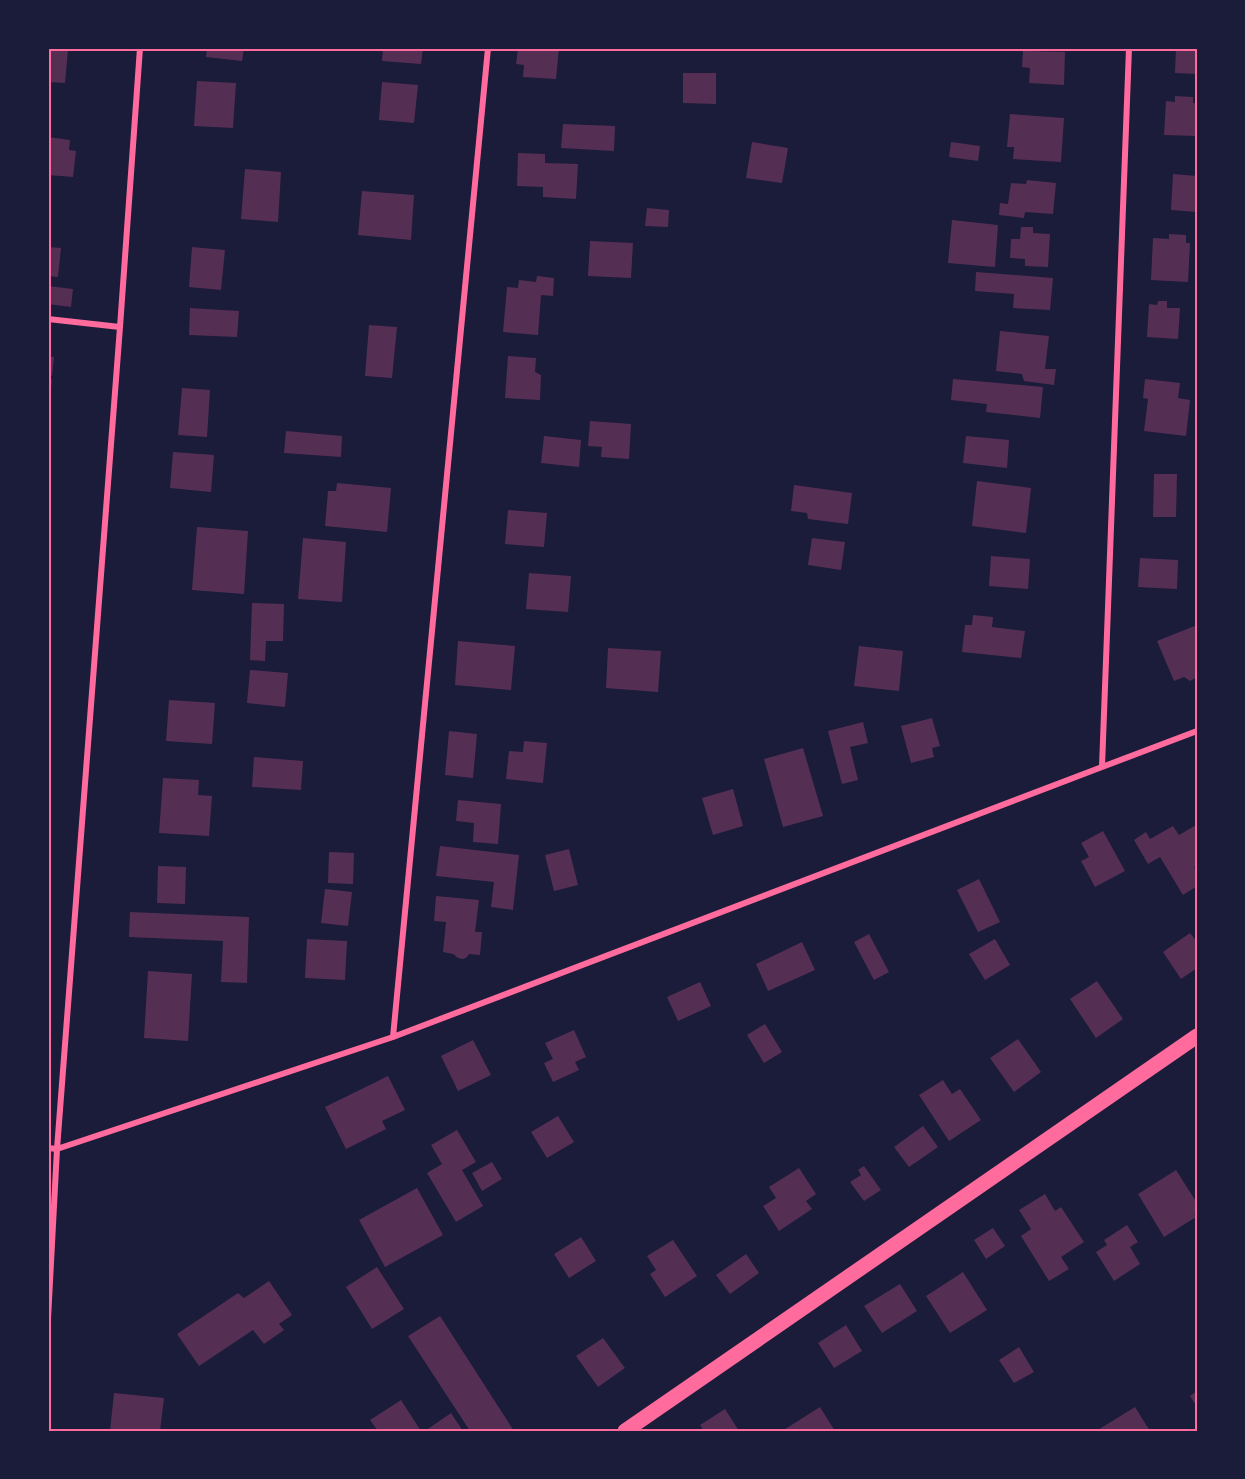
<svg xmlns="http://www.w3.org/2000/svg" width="1245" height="1479" viewBox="0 0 1245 1479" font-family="'Alegreya Sans',sans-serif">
<rect width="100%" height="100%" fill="#1b1b3a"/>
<!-- building -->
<path fill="#542f53" d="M207,48H244L242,61L206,57Z
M383,48H423L421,64L382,61Z
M523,48H559L556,79L523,77L524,65L516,64L518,49H523Z
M1176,48H1197V74L1175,73Z
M48,49L68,50L65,83L48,82Z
M1023,51L1065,52L1064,85L1029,83L1030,68L1022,67Z
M683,73H716V104L683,103Z
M197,81L236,83L233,128L194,126Z
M382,82L418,85L414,123L379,120Z
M1175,96L1193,97V103H1197L1196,136L1164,135L1166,101L1175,102Z
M1010,114L1064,118L1061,162L1013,159L1014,147H1007Z
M563,124L615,126L614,151L561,148Z
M48,137L70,140L69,150L76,151L73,177L48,175Z
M752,142L788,148L782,183L746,178Z
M951,142L980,146L978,161L949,157Z
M518,153L545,154V163L578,164L576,199L543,197V187L517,186Z
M245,169L281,172L278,222L241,219Z
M1173,174L1197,176V212L1171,210Z
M1027,180L1056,183L1053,214L1025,212L1024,218L999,215L1000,203L1008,204L1011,183L1026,184Z
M362,191L414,195L411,240L358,235Z
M647,208L669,210L668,227L645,226Z
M952,220L998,225L995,267L948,263Z
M1021,227H1033V233L1050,234L1048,267L1025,266V259L1010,258L1011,239H1020Z
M1169,234L1186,235V243H1190L1188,282L1151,280L1153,238L1169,239Z
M590,241L633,243L631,278L588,276Z
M48,247L61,248L58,277L48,276Z
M192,247L225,250L221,290L189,287Z
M976,272L1053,278L1050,310L1013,308L1014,294L975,291Z
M537,276L554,278L553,296L541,295L538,335L503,332L507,287L518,288L519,280L536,282Z
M48,286L73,289L71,307L48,304Z
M1158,301H1167V308H1180L1178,339L1147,337L1149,304L1157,305Z
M190,308L239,311L237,337L189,335Z
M369,325L397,327L392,378L365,376Z
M1000,331L1049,336L1045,369H1056L1054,385L1024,381L1022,374L996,371Z
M48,356L54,357L52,376L48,375Z
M508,356L536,358L535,372L541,375L540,400L505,398Z
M48,379H52L50,400H48Z
M953,379L1043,387L1040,418L986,412L987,404L951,400Z
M1145,379L1180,383L1178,398L1190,400L1186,436L1144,431L1148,399L1143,398Z
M182,388L210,390L207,437L178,435Z
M590,421L631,424L629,459L601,457L602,447L588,446Z
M286,431L342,436L341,457L284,453Z
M544,436L581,440L579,467L541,463Z
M966,436L1009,440L1007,468L963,463Z
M173,452L214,455L211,492L170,488Z
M1154,474H1177L1176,517H1153Z
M977,481L1031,488L1026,533L972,526Z
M337,483L391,488L387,532L325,526L328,491H336Z
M794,485L852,493L848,524L808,519L807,513L791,511Z
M508,510L547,513L544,547L505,544Z
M197,527L248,531L244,594L192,590Z
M303,538L346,542L342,602L298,599Z
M812,538L845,542L841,570L808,565Z
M991,556L1030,559L1028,589L989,586Z
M1140,558L1178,560L1177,589L1138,587Z
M529,573L571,576L568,612L526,609Z
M252,603L284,604L283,641H266L265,661L250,660Z
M973,615L993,617L992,627L1025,631L1021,658L962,652L965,625H972Z
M1197,625V677L1190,681L1184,677L1174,681L1157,641Z
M458,641L515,646L511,690L455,685Z
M859,646L903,651L899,691L854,686Z
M608,648L661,651L658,692L606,688Z
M250,670L288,673L285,707L247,703Z
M169,700L215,703L212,744L166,741Z
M932,718L940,746L932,748L934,757L911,763L901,726Z
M863,722L868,743L850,747L858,780L842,784L828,731Z
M449,731L477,734L473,778L445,775Z
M524,741L547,743L543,783L506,779L509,751L523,752Z
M803,748L823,816L783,827L764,759Z
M254,757L303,761L301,790L252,787Z
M163,778L199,780L198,795L212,796L209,836L159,833Z
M733,789L743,826L713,835L702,798Z
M458,800L501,804L498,844L473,842L474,823L456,821Z
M1196,825L1197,827V865L1194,867L1197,873V886L1183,895L1160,857L1148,864L1134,840L1146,832L1150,839L1173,826L1179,835Z
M1103,831L1125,871L1095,887L1081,861L1089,857L1081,843Z
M440,846L519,855L513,910L491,907L494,882L436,876Z
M569,849L578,885L554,891L545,855Z
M329,852L354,853L353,884L328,883Z
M158,866L186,867L185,904L157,903Z
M979,879L1000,922L978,932L957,890Z
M325,889L352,892L348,926L321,923Z
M436,896L479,900L475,932H482L480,955L469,954L466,958L462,959L458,958L453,954L443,952L446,922L434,921Z
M130,912L249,917L247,983L221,982L223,941L129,937Z
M1190,933L1197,942V968L1181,979L1163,952Z
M869,934L889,972L874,980L854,942Z
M307,939L347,941L345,980L305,978Z
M995,939L1010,965L985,980L969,954Z
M802,942L815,970L768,991L756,964Z
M148,971L192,974L188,1041L144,1038Z
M1097,981L1123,1019L1096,1038L1070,999Z
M700,982L711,1006L678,1021L667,997Z
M765,1024L782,1052L764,1063L747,1035Z
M574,1030L586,1057L575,1062L579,1070L553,1082L544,1063L553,1059L545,1043Z
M1018,1039L1041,1072L1014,1092L990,1058Z
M473,1040L491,1075L458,1091L441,1056Z
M388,1076L405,1110L382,1121L386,1129L346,1149L325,1107Z
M943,1080L952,1094L960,1089L981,1120L949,1141L919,1095Z
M558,1116L574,1142L547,1158L531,1132Z
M923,1126L938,1147L909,1167L894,1147Z
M457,1130L476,1162L462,1170L483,1206L456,1222L427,1173L442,1164L431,1145Z
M492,1162L502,1179L482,1191L472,1173Z
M864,1166L881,1190L864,1201L850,1182L861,1175L858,1170Z
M799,1168L816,1194L806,1201L812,1209L779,1231L763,1206L776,1198L769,1187Z
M1176,1170L1197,1203V1213L1194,1214L1196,1217L1164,1237L1138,1194Z
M417,1188L443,1235L385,1267L359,1220Z
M1045,1194L1055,1211L1061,1207L1084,1242L1061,1257L1069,1269L1049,1281L1021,1236L1031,1229L1019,1210Z
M1127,1225L1138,1242L1130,1247L1140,1264L1114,1281L1096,1252L1107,1245L1104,1240Z
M993,1228L1005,1246L986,1259L974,1240Z
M581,1237L596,1261L569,1278L554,1254Z
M673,1240L697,1276L665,1297L650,1274L656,1270L647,1256Z
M746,1254L759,1273L730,1294L716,1275Z
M377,1267L404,1309L372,1329L346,1287Z
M963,1272L987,1310L950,1333L926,1296Z
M269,1281L292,1315L279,1324L284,1330L264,1344L253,1330L199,1366L177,1334L238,1293L244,1298Z
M900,1284L917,1311L882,1333L864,1306Z
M440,1316L514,1431H470L408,1336Z
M846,1325L862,1351L834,1368L818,1343Z
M603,1338L625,1368L598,1387L576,1356Z
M1019,1347L1034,1372L1014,1383L999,1360Z
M1197,1391V1407L1190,1396Z
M114,1393L164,1398L160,1431H110Z
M401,1400L421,1431H378L370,1420Z
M820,1407L835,1431H782Z
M1135,1407L1150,1431H1096Z
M725,1409L739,1431H704L700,1425Z
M451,1413L463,1431H425Z"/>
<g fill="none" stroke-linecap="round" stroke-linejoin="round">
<!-- minor -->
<path stroke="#ff6b9d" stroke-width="6" d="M48,319L120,327
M1102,767L1129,48
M393,1037L488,48
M48,1148L57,1149L393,1037L1102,767L1197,731
M48,1319L57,1149L120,327L140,48"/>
<!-- primary -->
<path stroke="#ff6b9d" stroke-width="15" d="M625,1431L1197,1036"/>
</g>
<!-- border -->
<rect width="1245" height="1479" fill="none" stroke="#1b1b3a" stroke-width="99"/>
<rect x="50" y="50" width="1146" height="1380" fill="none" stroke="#ff6b9d" stroke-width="2"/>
</svg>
